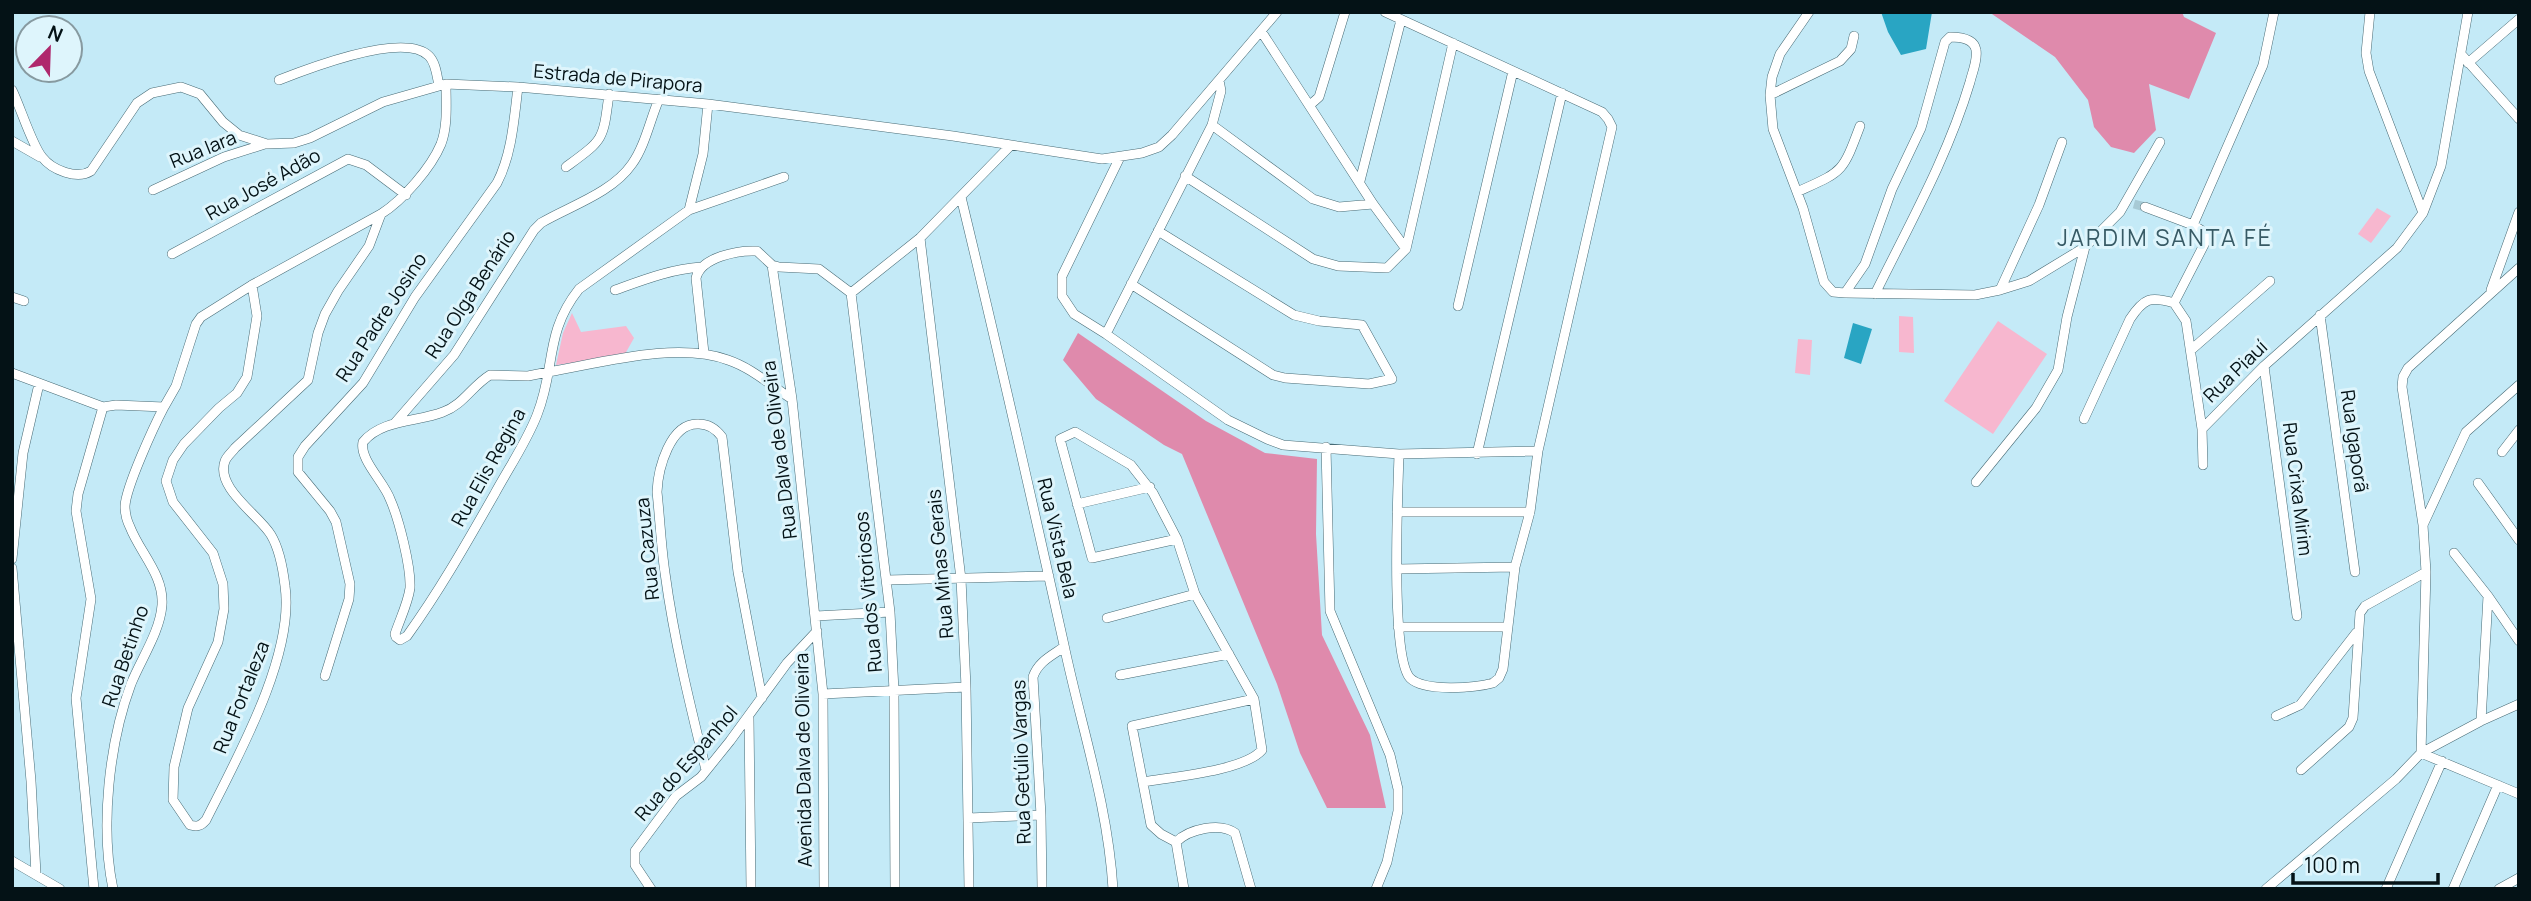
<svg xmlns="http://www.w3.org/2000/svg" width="2531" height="901" viewBox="0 0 2531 901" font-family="Manrope,sans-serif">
<rect width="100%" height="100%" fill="#c4eaf7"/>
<!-- green -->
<path fill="#f7b7cf" d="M2377,208L2391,216L2371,243L2358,234Z
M572,313L581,332L626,326L634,338L625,354L616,357L556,365L563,333Z
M1899,316L1913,317L1914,353L1899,352Z
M1998,321L2047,354L1993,434L1944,401Z
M1798,339L1812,340L1810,375L1795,373Z"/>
<!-- forest -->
<path fill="#df8aac" d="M1989,12H2182L2184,17L2216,33L2189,99L2149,84L2156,130L2134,153L2111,147L2094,127L2088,100L2055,57Z
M1078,333L1206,421L1265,453L1317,459L1316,534L1322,635L1370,735L1386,808H1327L1300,753L1277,684L1182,454L1164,445L1096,399L1063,360Z"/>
<!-- water -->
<path fill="#29a5c3" d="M1881,12H1932L1926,49L1901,55L1888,32Z
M1853,323L1872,329L1861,364L1844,358Z"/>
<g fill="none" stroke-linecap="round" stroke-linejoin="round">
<!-- minor-tunnel -->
<path stroke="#a7cad5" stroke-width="9" stroke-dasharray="9 4.5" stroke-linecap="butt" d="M2134,204L2145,207"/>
<!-- minor casing -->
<g stroke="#486b75" stroke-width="10">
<path id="minor" d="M1385,12L1602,112L1608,119L1612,127L1538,451L1530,512L1515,567L1503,669L1499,678L1493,683C1475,688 1424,692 1410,678C1390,656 1398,491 1399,454
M1809,12L1780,54L1772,77L1770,95L1773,129L1803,208L1824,282L1833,292L1845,293L1865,264L1892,189L1921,128L1945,42L1950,37C1959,37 1974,38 1976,50C1978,60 1972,73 1970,82C1948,156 1909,225 1875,294
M2370,12L2366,53L2369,71L2423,213
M1261,31L1373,204L1406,249
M2461,54L2519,119
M2468,63L2519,19
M279,80C307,69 404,31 429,56C436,63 437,76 439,86
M12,90C20,106 32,145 42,157C52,170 77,180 91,171L137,103L152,93L181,87L200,94L223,122L239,135L267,144L294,143L310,138L383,102L446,84L518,87L708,104L953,136L1102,159L1142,153L1159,147L1172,135L1277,12
M1770,95L1840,61L1851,49L1854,36
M1310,105L1319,97L1345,12
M1212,125L1313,199L1339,207L1373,204
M12,141L40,157
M1120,157L1062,276V296L1074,314L1106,334L1228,420L1267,439L1283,445L1399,454L1538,451
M566,167C604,139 603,141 609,94
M1185,176L1313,259L1338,266L1387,268L1406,249L1453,43
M784,177L689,210L579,289C544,333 556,368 537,415C526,443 508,469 494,495C466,544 440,590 407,636L400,640L396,637L395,634C400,619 408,603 410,588C411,567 399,519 390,499C384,482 359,459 363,442C382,419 418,422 443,412C463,405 472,386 490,375L528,376L548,372C601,363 677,341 728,360C752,368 771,386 792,399
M1360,181L1401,20
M153,190L224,157L265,144
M1797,192C1843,171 1842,174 1860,126
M961,197C997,346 1031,496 1064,645C1081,726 1108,805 1113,889
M2145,207L2193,225
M689,210L703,154L708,104
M920,238L961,579L966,687L969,889
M172,254L348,159L366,165L406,195
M772,265L792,399L823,694L824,889
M1131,284L1273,375L1285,378L1369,384L1392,379L1362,325L1319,321L1294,315L1158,231
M252,285L257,316L247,377L237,393L219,408L184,444L173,460L166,481L173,502L213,553L223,584L224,609L218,642L188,708L174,767L173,800L190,825C197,827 201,826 206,820C237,758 295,655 285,586C283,569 280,550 271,535C259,515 215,488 225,461C227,456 232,452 235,448L308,380L318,333L325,314L338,291L369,246L381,214
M615,290C643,280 671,269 701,267
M2000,290L2039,205L2062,142
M2491,290L2519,212
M851,293L890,612L894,691L895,889
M851,293L920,238L1011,145
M1845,293L1975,295L2000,290L2029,281L2085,247L2120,212L2160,142
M12,297L24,301
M2174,303L2209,235L2193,225L2263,65L2274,12
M2174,303L2186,321L2202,429L2203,465
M1458,306L1513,71
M2320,315L2355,572
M1106,334L1212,125L1221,91L1219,80
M2191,350L2270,281
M704,353L696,278C701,257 738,250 757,251L772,265L779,267L819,269L851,293
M2264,366L2297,616
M12,373L103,407
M2084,419L2130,319C2144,298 2150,296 2174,303
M394,424L454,355L534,230L541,223C570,206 612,193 632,164C645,146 650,120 659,99
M2202,429L2264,366L2397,248L2423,213L2441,166L2468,12
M1326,447L1330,611L1390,755L1398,789V811L1387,862L1376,889
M2502,452L2519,430
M1477,454L1562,93
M1976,482L2036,408L2058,370L2067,317L2085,247
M2478,483L2519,540
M1077,504L1150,487
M1397,512H1530
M2423,525L2466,432L2519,385
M2454,553L2488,596L2519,641
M12,559L23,453L39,384
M12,568L31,781L36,874
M1397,569L1515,567
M887,580L1049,576
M816,616L890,612
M1107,618L1195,594
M1398,627H1508
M1120,675L1229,654
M325,676L349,599L350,584L336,522L330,511L298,472V457L305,446L363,383L415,297L497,183C512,154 514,119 518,87
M823,694L966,687
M2276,716L2300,705L2356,633
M749,718L751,889
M2481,721L2488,596
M2421,753L2426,572L2423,525L2402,387L2403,377L2408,368L2519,268
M2421,753L2519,794
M706,770C690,705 674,640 665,573C661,546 660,519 657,492C658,469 670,422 699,424C709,424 716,429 722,437L738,572L762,698
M2301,770L2349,727L2353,718L2360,613L2365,606L2426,572
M1143,782C1172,777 1244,771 1262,750L1254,699L1195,594L1177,539L1153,493L1131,465L1075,432L1060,439L1092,558L1177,539
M968,818L1041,815
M1176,842L1161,834L1151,825L1132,726L1254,699
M1176,842C1189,829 1220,822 1235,833L1251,889
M1176,842L1184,889
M12,861L60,889
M94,889L76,698L91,599L76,511L78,494L103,407L116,405L164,407L176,386L196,324L201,317L252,285L381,214C403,200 431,168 441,144C448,126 446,103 446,84
M113,889C100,827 109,743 131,684C141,659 160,632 162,605C164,575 140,553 130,527C127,521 125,513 125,506C126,487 154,426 164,407
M651,889L635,865V851L676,796L701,777L730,741L787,663L817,631
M1042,889L1041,815L1033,677C1038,662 1051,656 1064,647
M2266,889L2396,779L2421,753L2481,721L2519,704
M2386,889L2442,761
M2453,889L2498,785
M2499,889L2519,878"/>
</g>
<!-- minor -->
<use href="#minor" stroke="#fff" stroke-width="9"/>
</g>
<g text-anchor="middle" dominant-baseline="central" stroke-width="6" stroke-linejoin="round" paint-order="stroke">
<!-- street labels -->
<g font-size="19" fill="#041216" stroke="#def5fc">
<text transform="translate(618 78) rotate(5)">Estrada de Pirapora</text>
<text transform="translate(203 149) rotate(-22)">Rua Iara</text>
<text transform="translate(263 184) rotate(-29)">Rua José Adão</text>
<text transform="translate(470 294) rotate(-57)">Rua Olga Benário</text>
<text transform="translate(381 317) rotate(-57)">Rua Padre Josino</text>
<text transform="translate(2235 371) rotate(-44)">Rua Piauí</text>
<text transform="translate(2355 441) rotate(82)">Rua Igaporã</text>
<text transform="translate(779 450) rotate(-97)">Rua Dalva de Oliveira</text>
<text transform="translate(488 467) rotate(-61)">Rua Elis Regina</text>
<text transform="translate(2298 489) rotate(83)">Rua Crixa Mirim</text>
<text transform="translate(1058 538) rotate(77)">Rua Vista Bela</text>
<text transform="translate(647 549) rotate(-96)">Rua Cazuza</text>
<text transform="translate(940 564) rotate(-95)">Rua Minas Gerais</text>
<text transform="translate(868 592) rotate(-95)">Rua dos Vitoriosos</text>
<text transform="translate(125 656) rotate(-71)">Rua Betinho</text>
<text transform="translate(241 697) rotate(-68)">Rua Fortaleza</text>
<text transform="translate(803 760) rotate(-91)">Avenida Dalva de Oliveira</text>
<text transform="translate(1021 762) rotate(-92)">Rua Getúlio Vargas</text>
<text transform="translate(686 763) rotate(-49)">Rua do Espanhol</text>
</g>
<!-- quarter labels -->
<g font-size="23" letter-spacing="2" fill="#375a65" stroke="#def5fc">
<text x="2165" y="237">JARDIM SANTA FÉ</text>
</g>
</g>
<!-- border -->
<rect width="2531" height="901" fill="none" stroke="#041216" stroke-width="28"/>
<!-- north arrow -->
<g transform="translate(49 49) rotate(23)"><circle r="33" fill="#def5fc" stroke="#879aa0" stroke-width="2"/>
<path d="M0-5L12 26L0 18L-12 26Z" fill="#af286d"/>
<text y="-10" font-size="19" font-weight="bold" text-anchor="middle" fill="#041216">N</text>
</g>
<!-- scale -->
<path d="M2293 873v10h145v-10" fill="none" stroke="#041216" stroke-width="3.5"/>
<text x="2304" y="873" font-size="21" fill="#041216" stroke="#def5fc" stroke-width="5" paint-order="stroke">100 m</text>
</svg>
